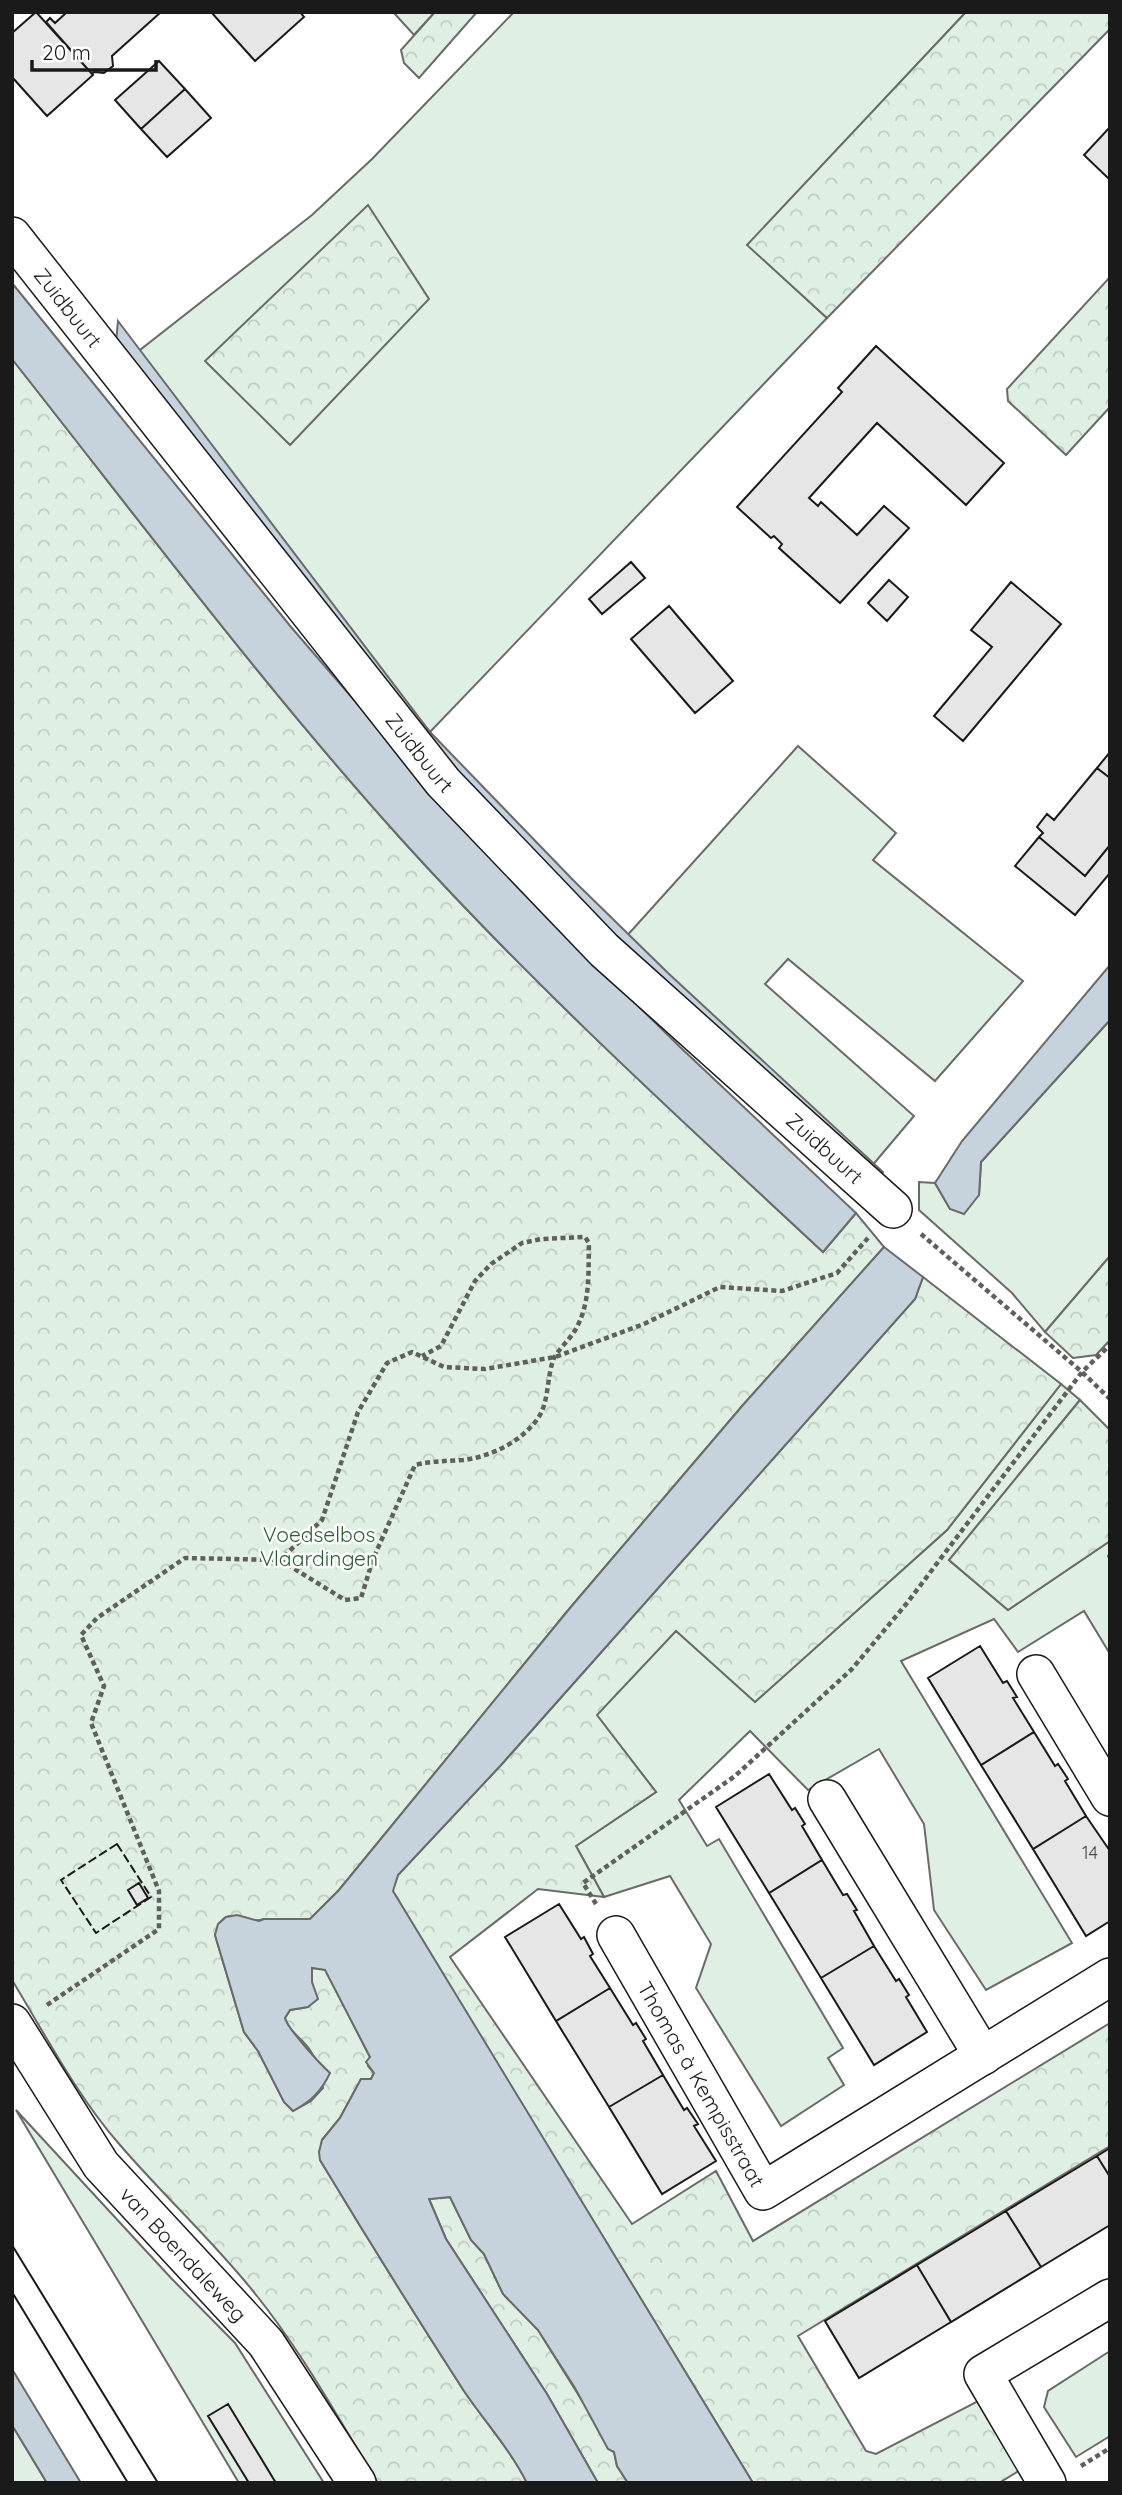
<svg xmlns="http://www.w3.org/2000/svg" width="1122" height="2495" viewBox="0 0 1122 2495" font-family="Quicksand,sans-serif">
<defs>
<pattern id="forest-crowns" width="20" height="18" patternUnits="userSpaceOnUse" patternTransform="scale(1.75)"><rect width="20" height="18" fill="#e0efe3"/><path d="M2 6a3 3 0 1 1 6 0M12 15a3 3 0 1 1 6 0" fill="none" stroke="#c0ccc2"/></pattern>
</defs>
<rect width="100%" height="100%" fill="#fff"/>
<!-- green -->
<path fill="#e0efe3" stroke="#6a6a6a" stroke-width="2" d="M393,12H435L414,35Z
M514,12H966L748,245L827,318L430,732L126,361L312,215L372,159Z
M798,746L896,833L873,860L1023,981L935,1081L788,959L765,984L914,1116L871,1167L624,939Z
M1110,1020V1256L1045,1332L1012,1293L919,1210V1182L935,1183L950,1209L979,1195L981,1162Z
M1061,1384L1080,1400L949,1560L1008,1610L1110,1541V1555L1108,1556L1110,1560V1654L1084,1611L1018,1652L994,1619L901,1661L1072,1943L986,1990L934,1910L924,1824L879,1749L808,1790L750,1731L679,1800L707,1846L719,1839L843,2048L828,2058L844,2085L781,2126L696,1988L711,1944L670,1876L604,1897L576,1846L656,1792L596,1715L676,1630L755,1702L947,1530Z
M16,2110L171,2278L235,2343L324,2483H239Z
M1110,2351V2436L1076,2457L1044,2407L1048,2391Z
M12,2425L47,2483H12Z"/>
<!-- forest -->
<path fill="url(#forest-crowns)" stroke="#6a6a6a" stroke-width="2" d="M435,12H477L419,78L404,63L401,50Z
M966,12H1110V29L827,318L747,245Z
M368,205L429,299L290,445L205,361Z
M1110,277V407L1066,455L1008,401L1007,389Z
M12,359C140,521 264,687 402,840C534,986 679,1118 823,1252L856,1213L884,1247L743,1405L570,1608L339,1890L310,1919H264C245,1927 224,1899 215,1935L244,2032L258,2051L284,2102L293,2111L311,2101L323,2088C320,2075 318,2061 310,2050C303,2039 288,2031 285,2018L290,2010L308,2007L312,1968L325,1969L370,2057L368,2066L374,2073L371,2079H361L340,2118L322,2140L320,2160C367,2238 415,2315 464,2391C485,2422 510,2449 527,2483H378C338,2418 301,2350 253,2291C212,2240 163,2195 120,2145C77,2096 46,2036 12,1980Z
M1110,1256V1340L1096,1355L1073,1358L1045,1332Z
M923,1277L1061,1384L947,1530L755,1702L676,1631L597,1715L656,1792L576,1846L604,1897L538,1889L450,1957L632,2224L716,2171L753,2241L1110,2023V2146L798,2336L866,2451L876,2454L984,2398L1025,2467L999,2483H753L392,1891L398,1875L501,1765L915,1299Z
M1080,1400L1110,1430V1541L1008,1610L949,1560Z
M450,2197L471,2240L484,2254L503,2294L538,2330L614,2452L617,2466L628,2483H598L547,2394L446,2239L429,2199Z"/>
<!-- water -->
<path fill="#c6d2dc" stroke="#6a6a6a" stroke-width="2" d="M12,283L291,627L461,824L574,943L680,1047L856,1213L823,1252C679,1118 534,986 402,840C264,687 140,521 12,359Z
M118,321L430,732L574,881L668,973L883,1172L877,1179L638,962L445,764L116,342Z
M1110,965V1020L981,1162L979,1195L964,1214L950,1209L935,1183L962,1141Z
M884,1247L923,1277L915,1299L501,1765L398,1875L393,1891L753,2483H628L617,2466L614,2452L608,2449L575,2388L538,2330L503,2294L484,2254L471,2240L450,2197L429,2199L446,2239L547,2394L598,2483H527C510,2449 485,2422 464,2391C415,2315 367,2238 320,2160L319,2152L322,2140L340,2118L361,2079H371L374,2073L366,2062L370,2057L325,1970L312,1968V1982L318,1999L308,2007L290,2010L285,2018C287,2028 321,2065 330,2073C321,2092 311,2101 293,2111L284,2102L258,2051L244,2032L215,1935L218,1924L226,1917L237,1915L259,1921L264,1919H310L339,1890L570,1608L743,1405Z
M12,2369L81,2483H47L12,2425Z"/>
<!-- building -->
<path fill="#e6e6e6" stroke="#1a1a1a" stroke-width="2" d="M36,12L93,75L47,116L12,77V33Z
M67,12H161L112,56L113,66L104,73L94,72L92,74L46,22L50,18L55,23Z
M211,12H300L304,17L255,61Z
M159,61L185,89L141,129L115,100Z
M185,89L211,118L167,157L141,129Z
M1110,127V180L1084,155Z
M876,346L1004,463L966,505L877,423L809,498L818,506L821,502L857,535L884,506L909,528L840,603L779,548L782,544L774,536L771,538L737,507L842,392L838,388Z
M631,562L645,578L602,614L589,599Z
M889,580L908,597L887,621L868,603Z
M1011,582L1061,624L963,741L934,716L992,647L971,630Z
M669,606L733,681L695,713L631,639Z
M1110,752V778L1097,768Z
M1097,768L1110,778V845L1085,876L1039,837L1043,833L1037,827L1047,814L1054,820Z
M1039,837L1085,876L1110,845V873L1075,915L1015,866Z
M980,1646L1003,1683L1007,1681L1017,1697L1013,1698L1034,1732L981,1765L928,1678Z
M1034,1732L1055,1766L1058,1764L1068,1779L1065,1781L1086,1816L1033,1849L981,1765Z
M769,1774L792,1810L795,1808L805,1824L802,1826L822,1860L769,1893L716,1807Z
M1086,1816L1110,1851V1921L1086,1936L1033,1849Z
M822,1860L843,1895L847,1894L857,1910L854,1911L874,1946L821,1978L769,1893Z
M139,1883L148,1898L137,1905L128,1890Z
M559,1904L581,1939L584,1937L593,1954L590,1956L610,1988L556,2021L505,1937Z
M874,1946L896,1981L899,1979L909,1995L906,1997L927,2032L874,2065L821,1978Z
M610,1988L633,2025L636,2023L646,2039L643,2041L663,2075L609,2107L556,2021Z
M663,2075L684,2110L687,2108L698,2124L694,2126L716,2161L662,2194L609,2107Z
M1110,2148V2177L1097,2156Z
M1097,2156L1110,2177V2225L1041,2267L1006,2211Z
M1006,2211L1041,2267L951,2322L917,2265Z
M917,2265L951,2322L859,2378L825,2321Z
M228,2404L276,2483H249L208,2416Z"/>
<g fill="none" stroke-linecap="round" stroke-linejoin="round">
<!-- minor casing -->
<g stroke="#1a1a1a" stroke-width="40">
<g id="minor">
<path id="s1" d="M12,236L443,782L604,950L893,1209"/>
<path d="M1036,1674L1110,1797"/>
<path d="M827,1799L983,2056"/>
<path id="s2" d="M616,1935L763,2191L1110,1977"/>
<path id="s3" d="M12,2023L101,2165L266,2343L357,2483"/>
<path d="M1047,2483L983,2374L1110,2298"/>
</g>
</g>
<!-- path -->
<path stroke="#5f5f5f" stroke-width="4.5" stroke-dasharray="5 3.5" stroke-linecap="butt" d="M921,1234L1082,1372L1110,1399
M280,1560L345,1600L361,1598L373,1559L415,1465C432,1461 446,1461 463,1460C491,1457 525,1440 540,1415C549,1399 547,1375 554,1358C559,1349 568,1341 574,1332C591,1305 588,1274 589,1243L585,1237L541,1239L522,1243L491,1264L475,1281L441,1346L422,1356
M596,1904L583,1883L735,1776L852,1669L907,1603L1082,1372L1110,1345
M47,2005L159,1929V1891L91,1723L104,1686L81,1635L97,1618L185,1558L280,1560L322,1520L358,1412L387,1363L412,1352L444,1367L485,1369L555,1357L644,1324L720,1287L782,1291L837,1273L868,1238
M1081,2466L1110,2448"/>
<!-- minor -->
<use href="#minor" stroke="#fff" stroke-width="37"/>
<!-- tram -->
<path stroke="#1a1a1a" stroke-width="2" d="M12,2245L158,2483
M12,2292L128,2483"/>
<!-- fence -->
<path stroke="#1a1a1a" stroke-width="2" stroke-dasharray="9 3.5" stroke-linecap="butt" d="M117,1844L151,1897L96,1933L61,1880Z"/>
</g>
<g text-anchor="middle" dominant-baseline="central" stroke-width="5" stroke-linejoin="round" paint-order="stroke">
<!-- number labels -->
<g font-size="18" fill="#4d4d4d">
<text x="1090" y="1852">14</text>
</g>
<!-- street labels -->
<g font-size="21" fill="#1a1a1a" stroke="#fff">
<text stroke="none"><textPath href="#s1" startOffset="91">Zuidbuurt</textPath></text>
<text stroke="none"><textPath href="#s1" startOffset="658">Zuidbuurt</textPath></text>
<text stroke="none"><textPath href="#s1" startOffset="1225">Zuidbuurt</textPath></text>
<text stroke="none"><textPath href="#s2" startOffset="172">Thomas à Kempisstraat</textPath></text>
<text stroke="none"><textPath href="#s3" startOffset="289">van Boendaleweg</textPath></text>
</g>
<!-- park labels -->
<g font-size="21" fill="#2b5a34" stroke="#fff">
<text x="319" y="1534">Voedselbos<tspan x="319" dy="24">Vlaardingen</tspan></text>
</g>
</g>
<!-- border -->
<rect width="1122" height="2495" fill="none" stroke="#1a1a1a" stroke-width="28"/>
<!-- scale -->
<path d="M32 60v10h124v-10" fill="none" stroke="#1a1a1a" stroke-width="3.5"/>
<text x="42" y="60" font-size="21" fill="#1a1a1a" stroke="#ffffff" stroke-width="5" paint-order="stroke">20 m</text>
</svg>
